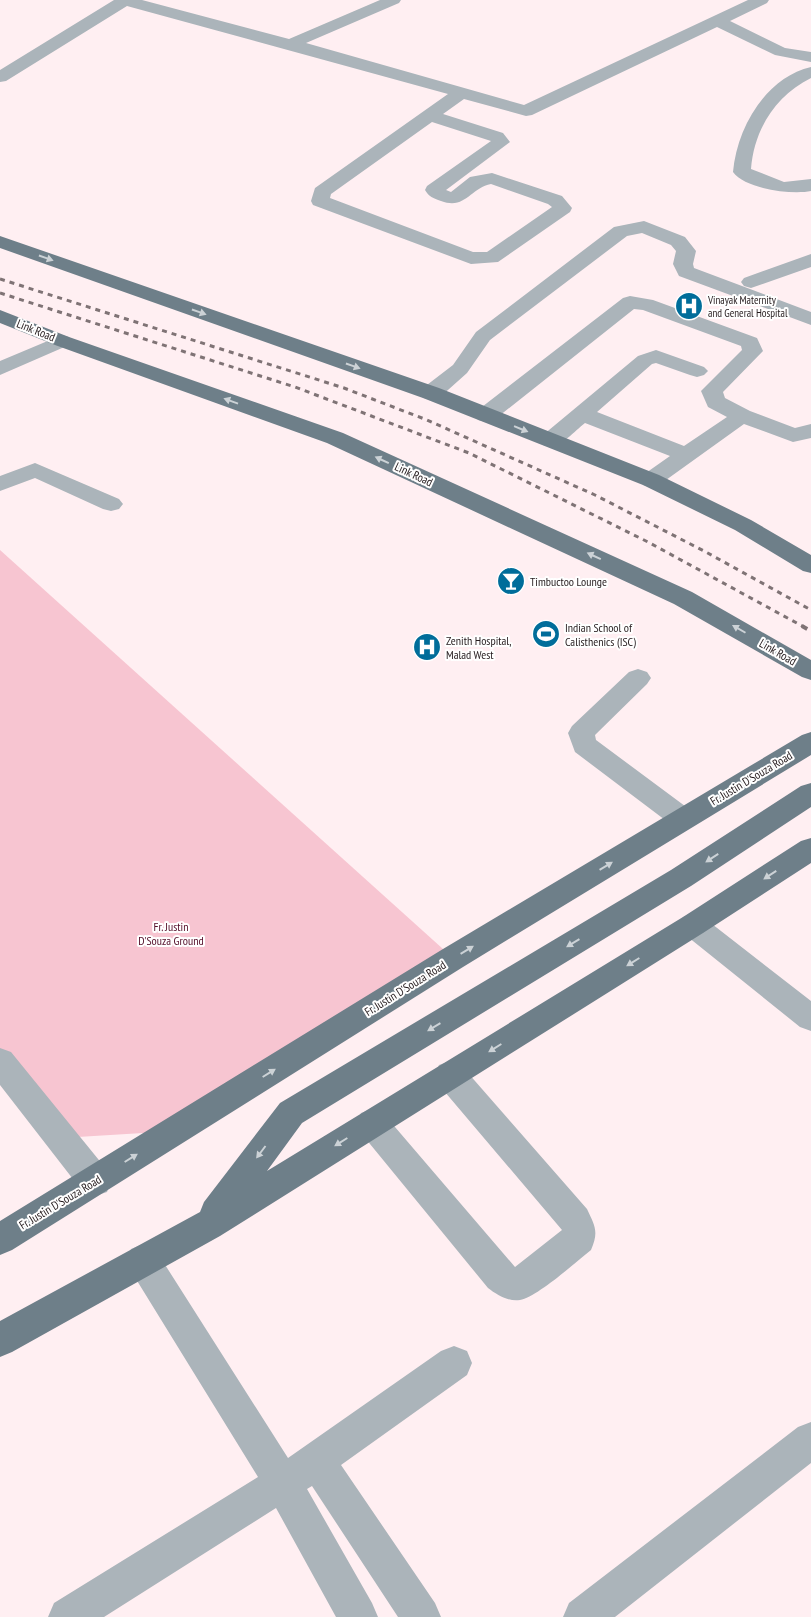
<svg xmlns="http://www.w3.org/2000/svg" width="811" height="1617" viewBox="0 0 811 1617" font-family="'PT Sans Narrow',sans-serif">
<rect width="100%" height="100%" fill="#ffeff2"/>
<!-- green -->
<path fill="#f7c5d1" d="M0,550L453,958L176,1131L61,1138L0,1061Z"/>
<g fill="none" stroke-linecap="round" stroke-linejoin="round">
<!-- minor -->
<path fill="#abb4ba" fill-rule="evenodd" d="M114,0H142L289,39L380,0H401L399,3L306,43L524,105L748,0H769L767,3L730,21L785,48L811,52V62L775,55L717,27L532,115L526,116L464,99L443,114L503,133L510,142L446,190L451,192L470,177L492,173L562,196L572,208L570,212L498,262L471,264L313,205L311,201L315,188L448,94L127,6L6,81L0,82V70ZM432,122L491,141L427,186L425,190C429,197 433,198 441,201C466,210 470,188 491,184L548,204L552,207L487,252H473L330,198L331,194Z
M811,67V78C775,96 754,130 751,169L784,182L811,179V191C792,195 745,189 733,172C737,128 765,78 811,67Z
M644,221L685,237L696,251L693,264L694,268L811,312V325L679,276L673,264L676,251L671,245L642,233L627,236L490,340L467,373L439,398L431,399L423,398L420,393L423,388L453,365L476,332L614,227Z
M811,254V267L751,288L744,286L741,282L744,278Z
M630,296L653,300L757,338L763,351L723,392L725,398L750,411L795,428L811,424V438L793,442L744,424L659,485L651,487L643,485L640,480L643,475L670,456L585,423C572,433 561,449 543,445L540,440L543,435L638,356L656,350L704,367L708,371L704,375L697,377L690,375L656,363L652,364L597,412L684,446L727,417L708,407L701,391L742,350L741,346L643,310L634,309L494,420L486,422L478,420L475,415L478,410L623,298Z
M62,335L69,337L72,341L69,345L0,375V361Z
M35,463L119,499L123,504L119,509L111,511L103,509L35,478L0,491V476Z
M638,669L647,672L651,678L647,684L595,735L596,740L693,812L697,819L693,826L683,829L673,826L575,752L568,733L572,726L629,672Z
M693,913L703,917L811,1001V1031L800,1027L683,933L678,925L683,917Z
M0,1048L11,1052L107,1170L111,1181L107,1192L95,1196L83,1192L0,1085Z
M450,1061L461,1065L587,1209C595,1226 599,1232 591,1250C576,1262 537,1297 520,1300C509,1302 497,1295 488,1288L361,1133L356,1123L361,1113L372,1109L383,1113L515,1267L562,1230L439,1085L434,1075L439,1065Z
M143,1244L155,1249L288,1458L441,1351L454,1346L467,1351L472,1363L467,1375L341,1465L435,1603L441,1617H398L312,1486L307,1489L372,1603L378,1617H336L276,1508L104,1617H48L54,1603L258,1477L131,1271L126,1260L131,1249Z
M811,1422V1463L615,1617H563L569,1603L798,1427Z"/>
<!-- major -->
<path fill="#6e7f89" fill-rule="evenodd" d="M0,236L439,388L659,475L751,520L811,555V573L803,571L735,530L643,485L423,398L0,248Z
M0,310L69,337L343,433L692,592L811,660V680L802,677L674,604L327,443L55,345L0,323Z
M811,732V755L463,967L12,1250L0,1255V1221L443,949L802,735Z
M811,783V807L691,886L302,1123L267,1171L683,917L801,841L811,838V863L703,933L220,1236L12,1352L0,1357V1321L200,1212L204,1202L280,1103L671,870L801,786Z"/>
<!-- rail-far1 -->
<path stroke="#7f7375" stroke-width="3" stroke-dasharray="5 5" stroke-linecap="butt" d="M0,279L344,388L427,420L595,495L704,551L811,610
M0,293L295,387L469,453L648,542L804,627"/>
<!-- rail -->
<path stroke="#7f7375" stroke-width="4" stroke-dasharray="6 6" stroke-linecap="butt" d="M802,626L811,631"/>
</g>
<!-- one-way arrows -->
<defs><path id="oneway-solid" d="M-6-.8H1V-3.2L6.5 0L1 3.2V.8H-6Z" transform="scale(1.25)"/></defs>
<g fill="#ccd2d6">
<use href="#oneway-solid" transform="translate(46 258) rotate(19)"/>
<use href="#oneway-solid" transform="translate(199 312) rotate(19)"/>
<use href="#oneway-solid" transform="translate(353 366) rotate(19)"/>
<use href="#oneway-solid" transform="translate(231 401) rotate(-160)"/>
<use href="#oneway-solid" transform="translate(521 429) rotate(22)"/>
<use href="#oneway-solid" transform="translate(382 460) rotate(-155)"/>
<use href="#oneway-solid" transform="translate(594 556) rotate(-155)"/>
<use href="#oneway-solid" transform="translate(739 629) rotate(-150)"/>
<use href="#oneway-solid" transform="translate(712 858) rotate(147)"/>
<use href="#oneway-solid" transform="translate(606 866) rotate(-31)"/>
<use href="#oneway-solid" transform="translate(770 875) rotate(147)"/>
<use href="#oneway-solid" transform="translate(573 943) rotate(149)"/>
<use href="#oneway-solid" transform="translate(467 950) rotate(-31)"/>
<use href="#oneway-solid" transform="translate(633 962) rotate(148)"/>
<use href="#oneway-solid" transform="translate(434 1027) rotate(149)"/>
<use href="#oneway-solid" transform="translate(495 1048) rotate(148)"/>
<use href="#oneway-solid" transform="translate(269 1073) rotate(-32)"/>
<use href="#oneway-solid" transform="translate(341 1142) rotate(148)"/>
<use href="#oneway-solid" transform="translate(261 1152) rotate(127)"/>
<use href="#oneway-solid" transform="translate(131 1158) rotate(-32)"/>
</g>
<!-- icons -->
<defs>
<g id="hospital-disc" transform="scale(1.4375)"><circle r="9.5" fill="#006d9a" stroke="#fff"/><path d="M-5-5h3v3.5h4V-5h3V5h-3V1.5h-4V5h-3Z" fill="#fff"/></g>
<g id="bar-disc" transform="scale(1.4375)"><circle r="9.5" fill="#006d9a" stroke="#fff"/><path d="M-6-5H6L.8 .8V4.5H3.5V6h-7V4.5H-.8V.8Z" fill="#fff"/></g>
<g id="stadium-disc" transform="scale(1.4375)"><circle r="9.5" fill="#006d9a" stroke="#fff"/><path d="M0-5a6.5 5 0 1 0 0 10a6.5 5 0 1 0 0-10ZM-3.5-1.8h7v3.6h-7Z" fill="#fff"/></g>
</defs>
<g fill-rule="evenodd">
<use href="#hospital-disc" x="689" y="306"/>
<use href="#bar-disc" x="511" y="581"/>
<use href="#stadium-disc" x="546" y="634"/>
<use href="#hospital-disc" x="427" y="647"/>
</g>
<g text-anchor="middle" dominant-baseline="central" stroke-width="4" stroke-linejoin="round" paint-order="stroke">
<!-- far-poi labels -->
<g font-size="11" fill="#251c1e" stroke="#fff" text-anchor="start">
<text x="708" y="300">Vinayak Maternity<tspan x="708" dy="13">and General Hospital</tspan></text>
</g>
<!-- street labels -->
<g font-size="12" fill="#251c1e" stroke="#fff">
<text transform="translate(36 330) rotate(22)">Link Road</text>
<text transform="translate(414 474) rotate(25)">Link Road</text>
<text transform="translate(778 652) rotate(30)">Link Road</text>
<text transform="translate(751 778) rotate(-31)">Fr. Justin D'Souza Road</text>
<text transform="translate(405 988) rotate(-32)">Fr. Justin D'Souza Road</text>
<text transform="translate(60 1202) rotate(-31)">Fr. Justin D'Souza Road</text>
</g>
<!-- poi labels -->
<g font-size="12" fill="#251c1e" stroke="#fff" text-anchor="start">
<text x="530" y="581">Timbuctoo Lounge</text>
<text x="565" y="627">Indian School of<tspan x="565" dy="14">Calisthenics (ISC)</tspan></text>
<text x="446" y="640">Zenith Hospital,<tspan x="446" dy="14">Malad West</tspan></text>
</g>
<!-- park labels -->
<g font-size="12" fill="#530d28" stroke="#fff">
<text x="171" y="926">Fr. Justin<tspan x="171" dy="14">D'Souza Ground</tspan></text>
</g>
</g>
</svg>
